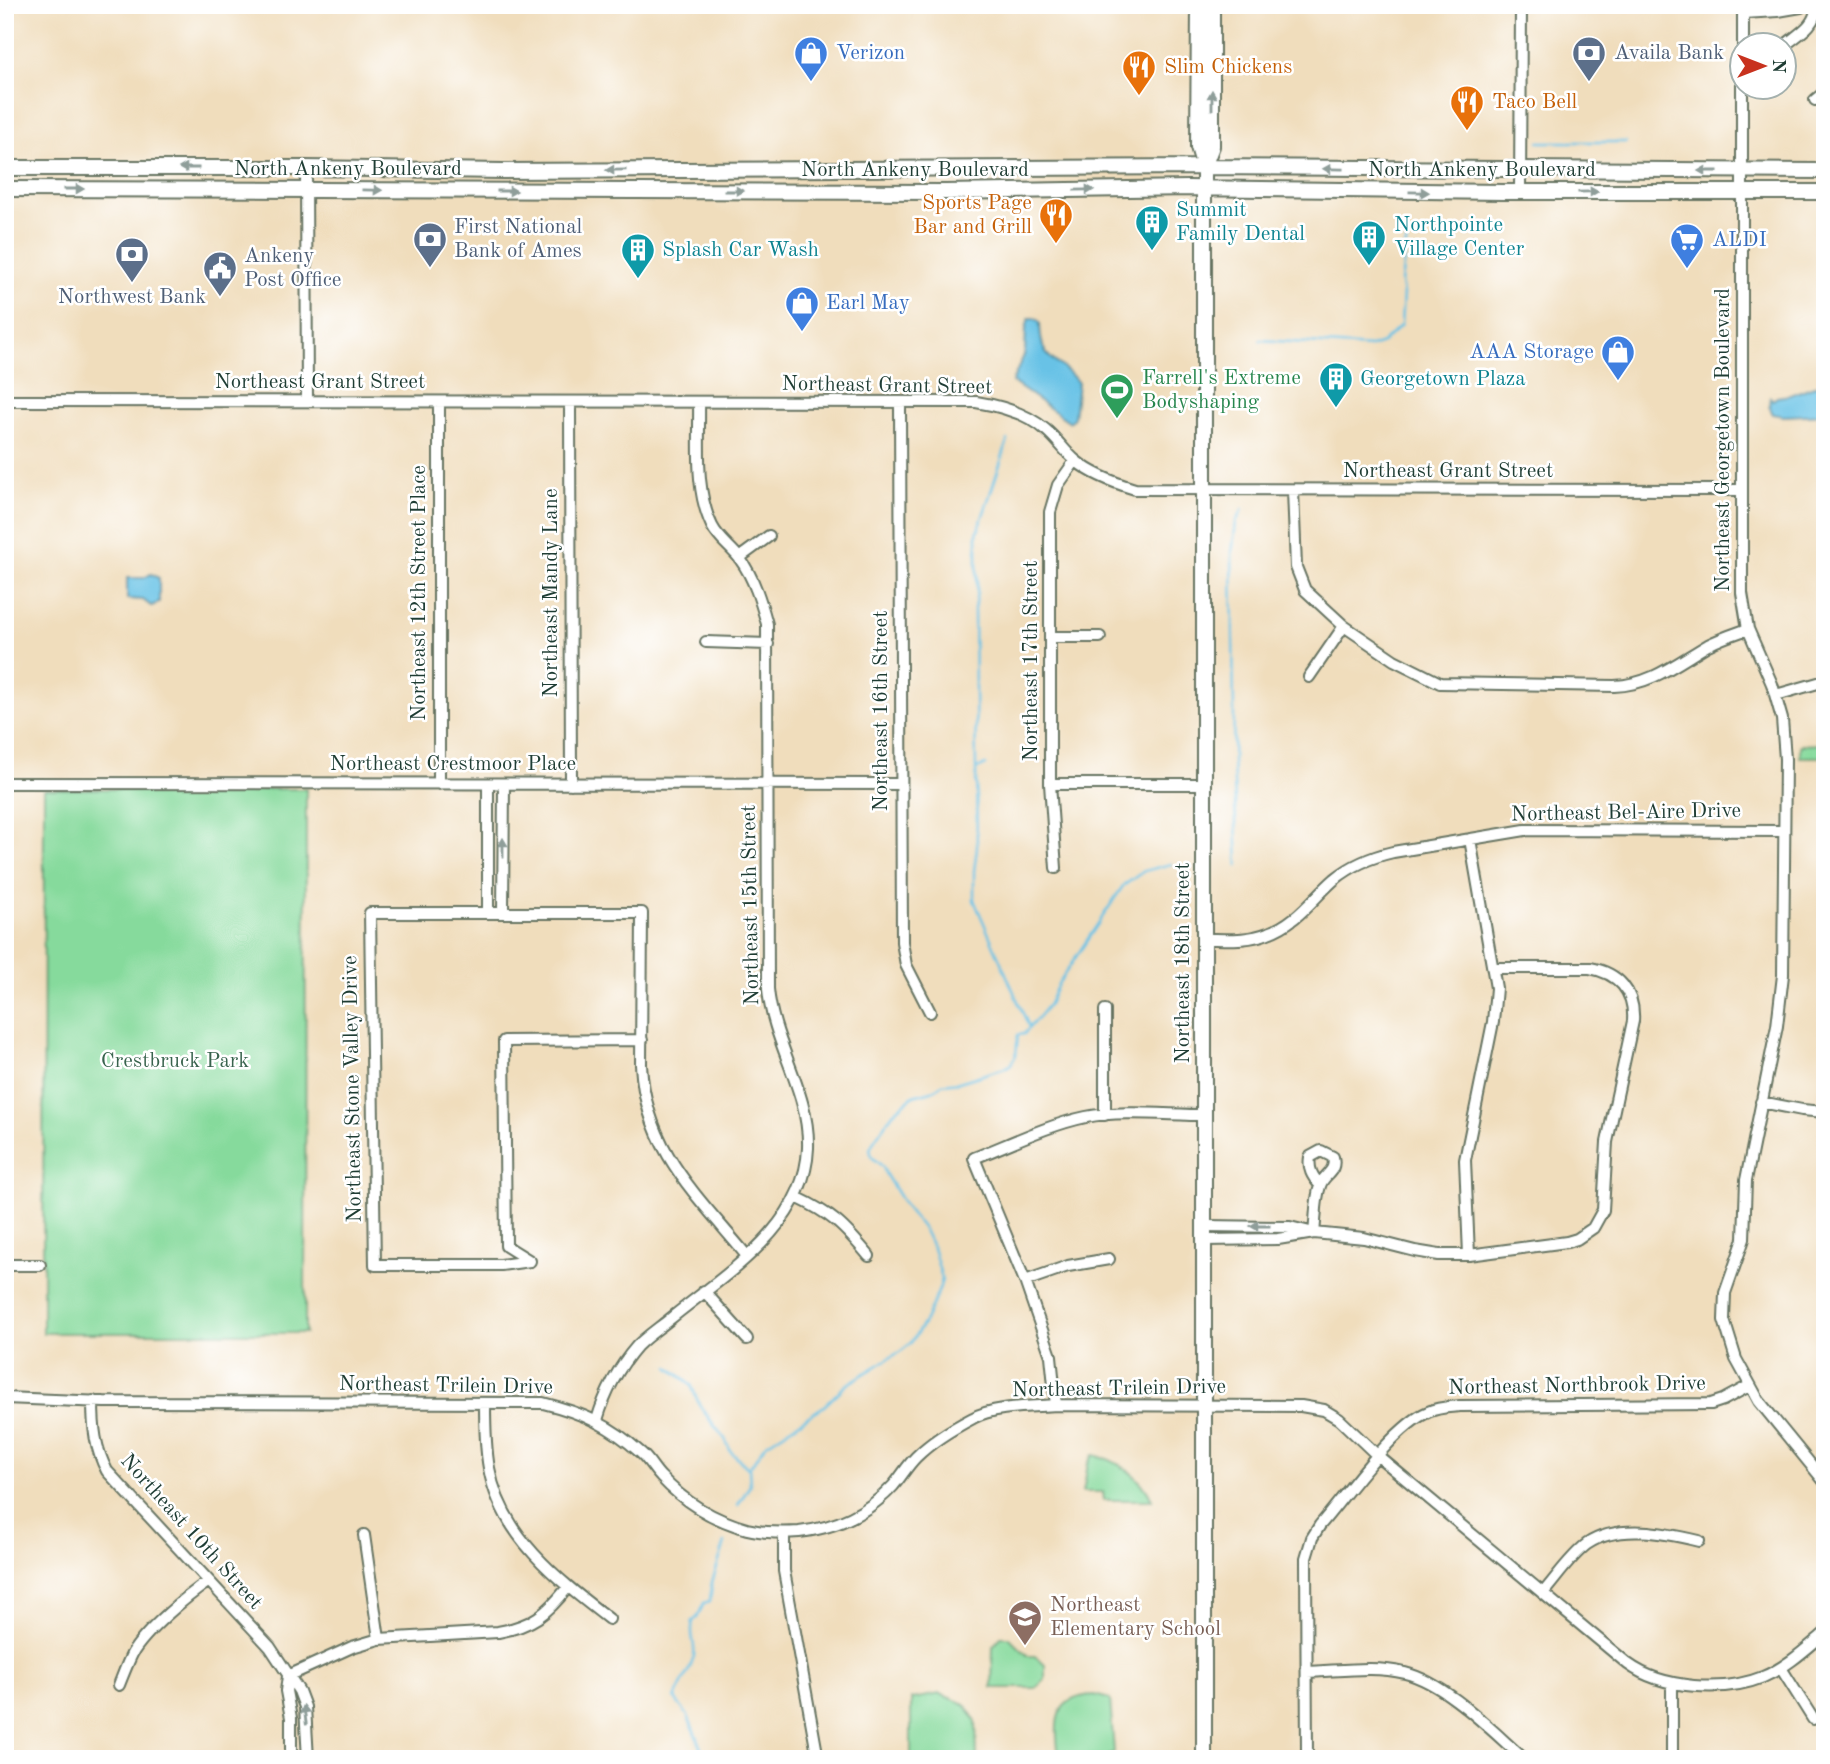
<svg xmlns="http://www.w3.org/2000/svg" width="1830" height="1764" viewBox="0 0 1830 1764" font-family="'Old Standard TT',serif">
<rect width="100%" height="100%" fill="#fff"/>
<filter id="ink" filterUnits="userSpaceOnUse"><feTurbulence type="fractalNoise" baseFrequency=".0143" numOctaves="2"/><feDisplacementMap in="SourceGraphic" scale="14" xChannelSelector="R" yChannelSelector="G"/><feConvolveMatrix kernelMatrix="1 2 1 2 8 2 1 2 1" color-interpolation-filters="sRGB"/></filter>
<filter id="wash" filterUnits="userSpaceOnUse"><feTurbulence type="fractalNoise" baseFrequency=".00686" numOctaves="4" result="noise"/><feDisplacementMap in="SourceGraphic" scale="28" xChannelSelector="R" yChannelSelector="G"/><feGaussianBlur stdDeviation="1.57" result="paint"/><feColorMatrix in="noise" values="0 0 0 0 0 0 0 0 0 0 0 0 0 0 0 0 0 1.4 0 .05"/><feComposite in="paint" operator="in"/></filter>
<g filter="url(#wash)">
<rect width="100%" height="100%" fill="#f0ddbc"/>
<!-- green -->
<path fill="#86da9c" stroke="#528c68" stroke-width="2" d="M1825,744V757H1800V745Z
M44,789H306L305,1333H43Z
M1093,1455C1117,1459 1142,1477 1152,1500H1104L1103,1492H1083L1088,1463Z
M1001,1637H1009L1028,1656H1035L1045,1665V1680L1036,1688H992L993,1646Z
M940,1694L965,1704L976,1722L977,1759L911,1758V1699Z
M1094,1695L1110,1699L1114,1752L1107,1757L1059,1756C1054,1723 1053,1697 1094,1695Z"/>
<!-- water -->
<path fill="#68c2e6" stroke="#44808d" stroke-width="2" d="M1029,318H1034L1040,322C1040,368 1059,355 1078,383L1074,417L1070,422L1012,382L1025,353L1026,328Z
M1825,382V414L1784,416L1773,414L1769,406L1770,397L1773,400L1777,397L1790,395Z
M151,574L159,578V603L151,606L143,600L127,599V578H144Z"/>
<g fill="none" stroke-linecap="round" stroke-linejoin="round">
<!-- stream -->
<path stroke="#68c2e6" stroke-width="2.5" d="M1823,138H1825
M1539,142H1626
M1260,340L1371,347L1382,343L1401,325L1403,294L1401,282L1407,237
M1008,440L977,534V592L974,609L977,847L974,871V900L1029,1027
M977,769L986,765
M1238,866L1233,760L1234,713L1232,553L1236,522L1243,509
M669,1367L691,1385L700,1406L713,1424L725,1439L731,1452L748,1468
M738,1505L750,1485L749,1468L765,1445L824,1406L846,1385L901,1351L910,1344L925,1321L939,1290L942,1279L934,1251L924,1230L907,1209L886,1175L883,1167L872,1157L870,1149L875,1139L893,1113L913,1096L932,1091L942,1084L959,1082L1005,1068L1011,1064L1016,1055L1018,1035L1024,1034L1049,1004L1058,984L1123,886L1144,871L1171,864
M705,1759L688,1716L675,1699C680,1684 691,1671 694,1656C696,1641 689,1638 693,1621L697,1618L704,1603L710,1601L712,1582L725,1543"/>
</g>
</g>
<g filter="url(#ink)">
<g fill="none" stroke-linecap="round" stroke-linejoin="round">
<!-- minor casing -->
<g stroke="#687564" stroke-width="14">
<path id="minor" d="M1743,13L1778,11L1801,7
M1743,46V5
M1784,46C1798,34 1816,26 1816,7
M1742,70V593L1748,629L1772,684L1782,719L1785,759L1783,975L1777,1026L1746,1180L1744,1239L1725,1293L1724,1320L1736,1359L1759,1401L1825,1482
M1815,100L1825,92
M306,168L307,401
M1520,192L1521,5
M5,401L976,402C1001,406 1027,413 1046,430C1057,439 1065,452 1076,461C1093,475 1115,483 1135,489L1742,490
M439,402V784
M570,402L571,784
M900,403L902,942L906,965L930,1012
M1293,490L1296,567L1305,590L1344,626L1394,660L1440,683L1614,686C1651,685 1677,663 1708,645C1721,638 1734,634 1748,629
M739,558L769,536
M1051,637H1100
M706,642L768,644
M1309,677L1344,626
M1776,695L1825,681
M5,783L900,784
M1050,784H1205
M1056,868L1050,784V512L1058,485L1075,461
M488,912V784
M503,913L504,784
M1204,939C1226,939 1248,941 1268,933C1297,923 1313,898 1335,879C1352,865 1371,857 1393,852L1525,830L1784,831
M1761,1102L1802,1110L1825,1112
M1105,1115V1010
M796,1197C832,1214 844,1226 869,1256
M1204,1226L1290,1227L1314,1233L1364,1238L1415,1251L1439,1255H1469L1567,1242L1577,1239L1593,1228L1603,1210L1607,1142L1633,1021C1635,991 1618,973 1590,968H1493
M1314,1233C1316,1218 1315,1200 1320,1186C1323,1174 1337,1173 1333,1157L1321,1151L1310,1157C1308,1169 1312,1176 1320,1185
M1204,1240L1278,1239L1314,1233
M1469,1255L1465,1160L1493,1022L1496,988L1470,839
M530,1261L501,1265H375L370,913H642L641,1065C646,1150 696,1194 747,1256
M530,1261L506,1246L504,1041L642,1040
M5,1265H40
M1025,1281L1068,1266L1109,1259
M704,1291L747,1339
M5,1398L104,1402L543,1403C583,1413 610,1425 641,1453C649,1460 654,1470 661,1477C684,1502 714,1520 747,1529C764,1533 782,1533 799,1532C836,1528 867,1514 893,1486C901,1477 907,1466 916,1457C932,1441 952,1429 973,1418C994,1406 1032,1407 1056,1405L1301,1406L1324,1410L1339,1419L1378,1456L1628,1664C1662,1689 1724,1693 1763,1677C1787,1667 1806,1649 1825,1633
M93,1401C93,1428 95,1448 107,1471L270,1647L299,1691L305,1707L308,1759
M485,1403C485,1425 485,1447 489,1468C501,1536 557,1579 609,1619
M1056,1405L1051,1356L1025,1281L974,1158C1010,1144 1048,1125 1086,1117C1122,1110 1167,1115 1204,1115
M597,1420C605,1393 618,1368 637,1346C647,1336 659,1328 670,1319C725,1274 805,1227 808,1148C810,1092 773,1044 768,989L767,624C761,602 754,578 740,559C731,547 719,540 712,526C694,489 700,442 699,402
M784,1533V1571L818,1759
M364,1535L379,1639
M1543,1593C1557,1577 1570,1557 1587,1544C1618,1523 1666,1533 1699,1541
M1781,1668L1813,1719
M1307,1672C1339,1671 1374,1665 1405,1673C1446,1683 1492,1731 1524,1759
M288,1676L352,1647L379,1639L498,1632C532,1626 547,1614 568,1587
M288,1676L286,1691L291,1718V1759
M1672,1684V1759
M119,1685C123,1675 127,1664 132,1654C145,1631 187,1596 209,1581
M1307,1759L1306,1558L1312,1538L1320,1525C1346,1495 1394,1426 1428,1412C1438,1407 1449,1407 1460,1406L1711,1404L1723,1400L1749,1386"/>
</g>
<!-- major casing -->
<g stroke="#687564" stroke-width="18">
<path id="major" d="M1199,5L1198,147L1204,167V1759
M1204,167L1212,146V5
M5,168H306L503,171L1204,167L1825,171
M5,189L945,192L1188,188L1502,192H1825"/>
</g>
<!-- minor -->
<use href="#minor" stroke="#fff" stroke-width="10"/>
<!-- major -->
<use href="#major" stroke="#fff" stroke-width="14"/>
</g>
<!-- one-way arrows -->
<defs><path id="oneway-solid" d="M-6-.8H1V-3.2L6.5 0L1 3.2V.8H-6Z" transform="scale(1.75)"/></defs>
<g fill="#8f9e9a">
<use href="#oneway-solid" transform="translate(1212 100) rotate(-90)"/>
<use href="#oneway-solid" transform="translate(189 168) rotate(180)"/>
<use href="#oneway-solid" transform="translate(1333 169) rotate(-179)"/>
<use href="#oneway-solid" transform="translate(616 170) rotate(179)"/>
<use href="#oneway-solid" transform="translate(1708 171) rotate(-180)"/>
<use href="#oneway-solid" transform="translate(74 189)"/>
<use href="#oneway-solid" transform="translate(372 190) rotate(1)"/>
<use href="#oneway-solid" transform="translate(1084 190) rotate(-1)"/>
<use href="#oneway-solid" transform="translate(507 191)"/>
<use href="#oneway-solid" transform="translate(734 191)"/>
<use href="#oneway-solid" transform="translate(1419 192) rotate(1)"/>
<use href="#oneway-solid" transform="translate(1588 192) rotate(-1)"/>
<use href="#oneway-solid" transform="translate(503 848) rotate(-90)"/>
<use href="#oneway-solid" transform="translate(1260 1226) rotate(180)"/>
<use href="#oneway-solid" transform="translate(305 1715) rotate(-98)"/>
</g>
</g>
<!-- icons -->
<defs>
<g id="shop-pin" transform="scale(1.75)"><path d="M0 17L-7.5 6A9.5 9.5 0 1 1 7.5 6Z" fill="#3f7fe0" stroke="#fff"/><path d="M-5-2.5h2.3a2.7 3.5 0 0 1 5.4 0H5L5.5 6h-11ZM-1.5-2.5h3a1.5 2.3 0 0 0-3 0Z" fill="#fff"/></g>
<g id="bank-pin" transform="scale(1.75)"><path d="M0 17L-7.5 6A9.5 9.5 0 1 1 7.5 6Z" fill="#5c6f8a" stroke="#fff"/><path d="M-6-4H6V4H-6ZM0-2.3a2.3 2.3 0 1 0 0 4.6a2.3 2.3 0 1 0 0-4.6Z" fill="#fff"/></g>
<g id="restaurant-pin" transform="scale(1.75)"><path d="M0 17L-7.5 6A9.5 9.5 0 1 1 7.5 6Z" fill="#e8710a" stroke="#fff"/><path d="M-5-6h1v4h1v-4h1v4h1v-4h1v5L-1.5 .5V6h-2V.5L-5-1ZM5-6V6H3V1.5H1.5Q1.5-4 5-6Z" fill="#fff"/></g>
<g id="building-pin" transform="scale(1.75)"><path d="M0 17L-7.5 6A9.5 9.5 0 1 1 7.5 6Z" fill="#0f9aa8" stroke="#fff"/><path d="M-4-6H4V6H1V3H-1V6H-4ZM-2.5-4.3h1.7v1.8h-1.7ZM.8-4.3h1.7v1.8H.8ZM-2.5-1h1.7V.8h-1.7ZM.8-1h1.7V.8H.8Z" fill="#fff"/></g>
<g id="supermarket-pin" transform="scale(1.75)"><path d="M0 17L-7.5 6A9.5 9.5 0 1 1 7.5 6Z" fill="#3f7fe0" stroke="#fff"/><path d="M-6-5.5h2.5l.6 2H6L4.5 2H-2.5L-4.4-4H-6ZM-1.5 3.2a1.3 1.3 0 1 0 .1 0ZM3 3.2a1.3 1.3 0 1 0 .1 0Z" fill="#fff"/></g>
<g id="civic-pin" transform="scale(1.75)"><path d="M0 17L-7.5 6A9.5 9.5 0 1 1 7.5 6Z" fill="#5c6f8a" stroke="#fff"/><path d="M-.6-6.5H3V-4.5H.6V-3L4-1V1h2V6H-6V1h2V-1L-.6-3ZM-1.2 2.5V6h2.4V2.5Z" fill="#fff"/></g>
<g id="stadium-pin" transform="scale(1.75)"><path d="M0 17L-7.5 6A9.5 9.5 0 1 1 7.5 6Z" fill="#2e9e5b" stroke="#fff"/><path d="M0-5a6.5 5 0 1 0 0 10a6.5 5 0 1 0 0-10ZM-3.5-1.8h7v3.6h-7Z" fill="#fff"/></g>
<g id="school-pin" transform="scale(1.75)"><path d="M0 17L-7.5 6A9.5 9.5 0 1 1 7.5 6Z" fill="#8d6e63" stroke="#fff"/><path d="M0-5L7-2L0 1L-7-2ZM-4 1L0 2.5L4 1V4Q0 6-4 4Z" fill="#fff"/></g>
</defs>
<g fill-rule="evenodd">
<use href="#shop-pin" x="811" y="53"/>
<use href="#bank-pin" x="1589" y="53"/>
<use href="#restaurant-pin" x="1139" y="67"/>
<use href="#restaurant-pin" x="1467" y="102"/>
<use href="#restaurant-pin" x="1056" y="215"/>
<use href="#building-pin" x="1152" y="222"/>
<use href="#building-pin" x="1369" y="237"/>
<use href="#bank-pin" x="430" y="239"/>
<use href="#supermarket-pin" x="1687" y="240"/>
<use href="#building-pin" x="638" y="250"/>
<use href="#bank-pin" x="132" y="254"/>
<use href="#civic-pin" x="220" y="268"/>
<use href="#shop-pin" x="802" y="303"/>
<use href="#shop-pin" x="1618" y="352"/>
<use href="#building-pin" x="1336" y="379"/>
<use href="#stadium-pin" x="1117" y="390"/>
<use href="#school-pin" x="1025" y="1617"/>
</g>
<g text-anchor="middle" dominant-baseline="central" stroke-width="5" stroke-linejoin="round" paint-order="stroke">
<!-- shop labels -->
<g font-size="21" fill="#366cbe" stroke="#fff" text-anchor="start">
<text x="836" y="53">Verizon</text>
<text x="1712" y="240">ALDI</text>
<text x="826" y="303">Earl May</text>
<text x="1594" y="352" text-anchor="end">AAA Storage</text>
</g>
<!-- service labels -->
<g font-size="21" fill="#4e5e75" stroke="#fff" text-anchor="start">
<text x="1614" y="53">Availa Bank</text>
<text x="454" y="227">First National<tspan x="454" dy="24">Bank of Ames</tspan></text>
<text x="244" y="256">Ankeny<tspan x="244" dy="24">Post Office</tspan></text>
<text x="132" y="297" text-anchor="middle">Northwest Bank</text>
</g>
<!-- food labels -->
<g font-size="21" fill="#c56008" stroke="#fff" text-anchor="start">
<text x="1164" y="67">Slim Chickens</text>
<text x="1492" y="102">Taco Bell</text>
<text x="1032" y="203" text-anchor="end">Sports Page<tspan x="1032" dy="24">Bar and Grill</tspan></text>
</g>
<!-- street labels -->
<g font-size="21" fill="#1f3d34" stroke="#fff">
<text x="348" y="169">North Ankeny Boulevard</text>
<text x="915" y="170">North Ankeny Boulevard</text>
<text x="1482" y="170">North Ankeny Boulevard</text>
<text x="320" y="382">Northeast Grant Street</text>
<text transform="translate(887 386) rotate(1)">Northeast Grant Street</text>
<text transform="translate(1723 440) rotate(-90)">Northeast Georgetown Boulevard</text>
<text x="1448" y="471">Northeast Grant Street</text>
<text transform="translate(419 593) rotate(-90)">Northeast 12th Street Place</text>
<text transform="translate(551 593) rotate(-90)">Northeast Mandy Lane</text>
<text transform="translate(1031 661) rotate(-90)">Northeast 17th Street</text>
<text transform="translate(881 711) rotate(-90)">Northeast 16th Street</text>
<text x="453" y="764">Northeast Crestmoor Place</text>
<text transform="translate(1626 813) rotate(-1)">Northeast Bel-Aire Drive</text>
<text transform="translate(751 905) rotate(-91)">Northeast 15th Street</text>
<text transform="translate(1183 963) rotate(-90)">Northeast 18th Street</text>
<text transform="translate(353 1089) rotate(-91)">Northeast Stone Valley Drive</text>
<text transform="translate(446 1386) rotate(1)">Northeast Trilein Drive</text>
<text transform="translate(1577 1386) rotate(-1)">Northeast Northbrook Drive</text>
<text transform="translate(1119 1389) rotate(-1)">Northeast Trilein Drive</text>
<text transform="translate(191 1532) rotate(48)">Northeast 10th Street</text>
</g>
<!-- culture labels -->
<g font-size="21" fill="#0d838f" stroke="#fff" text-anchor="start">
<text x="1176" y="210">Summit<tspan x="1176" dy="24">Family Dental</tspan></text>
<text x="1394" y="225">Northpointe<tspan x="1394" dy="24">Village Center</tspan></text>
<text x="662" y="250">Splash Car Wash</text>
<text x="1360" y="379">Georgetown Plaza</text>
</g>
<!-- leisure labels -->
<g font-size="21" fill="#27864d" stroke="#fff" text-anchor="start">
<text x="1142" y="378">Farrell's Extreme<tspan x="1142" dy="24">Bodyshaping</tspan></text>
</g>
<!-- park labels -->
<g font-size="21" fill="#39644e" stroke="#fff">
<text x="175" y="1061">Crestbruck Park</text>
</g>
<!-- education labels -->
<g font-size="21" fill="#785e54" stroke="#fff" text-anchor="start">
<text x="1050" y="1605">Northeast<tspan x="1050" dy="24">Elementary School</tspan></text>
</g>
</g>
<!-- margin -->
<rect width="1830" height="1764" fill="none" stroke="#fff" stroke-width="28"/>
<!-- north arrow -->
<g transform="translate(1763 66) rotate(90)"><circle r="33" fill="#ffffff" stroke="#a5b1ae" stroke-width="2"/>
<path d="M0-5L12 26L0 18L-12 26Z" fill="#c8321e"/>
<text y="-10" font-size="19" font-weight="bold" text-anchor="middle" fill="#1f3d34">N</text>
</g>
</svg>
